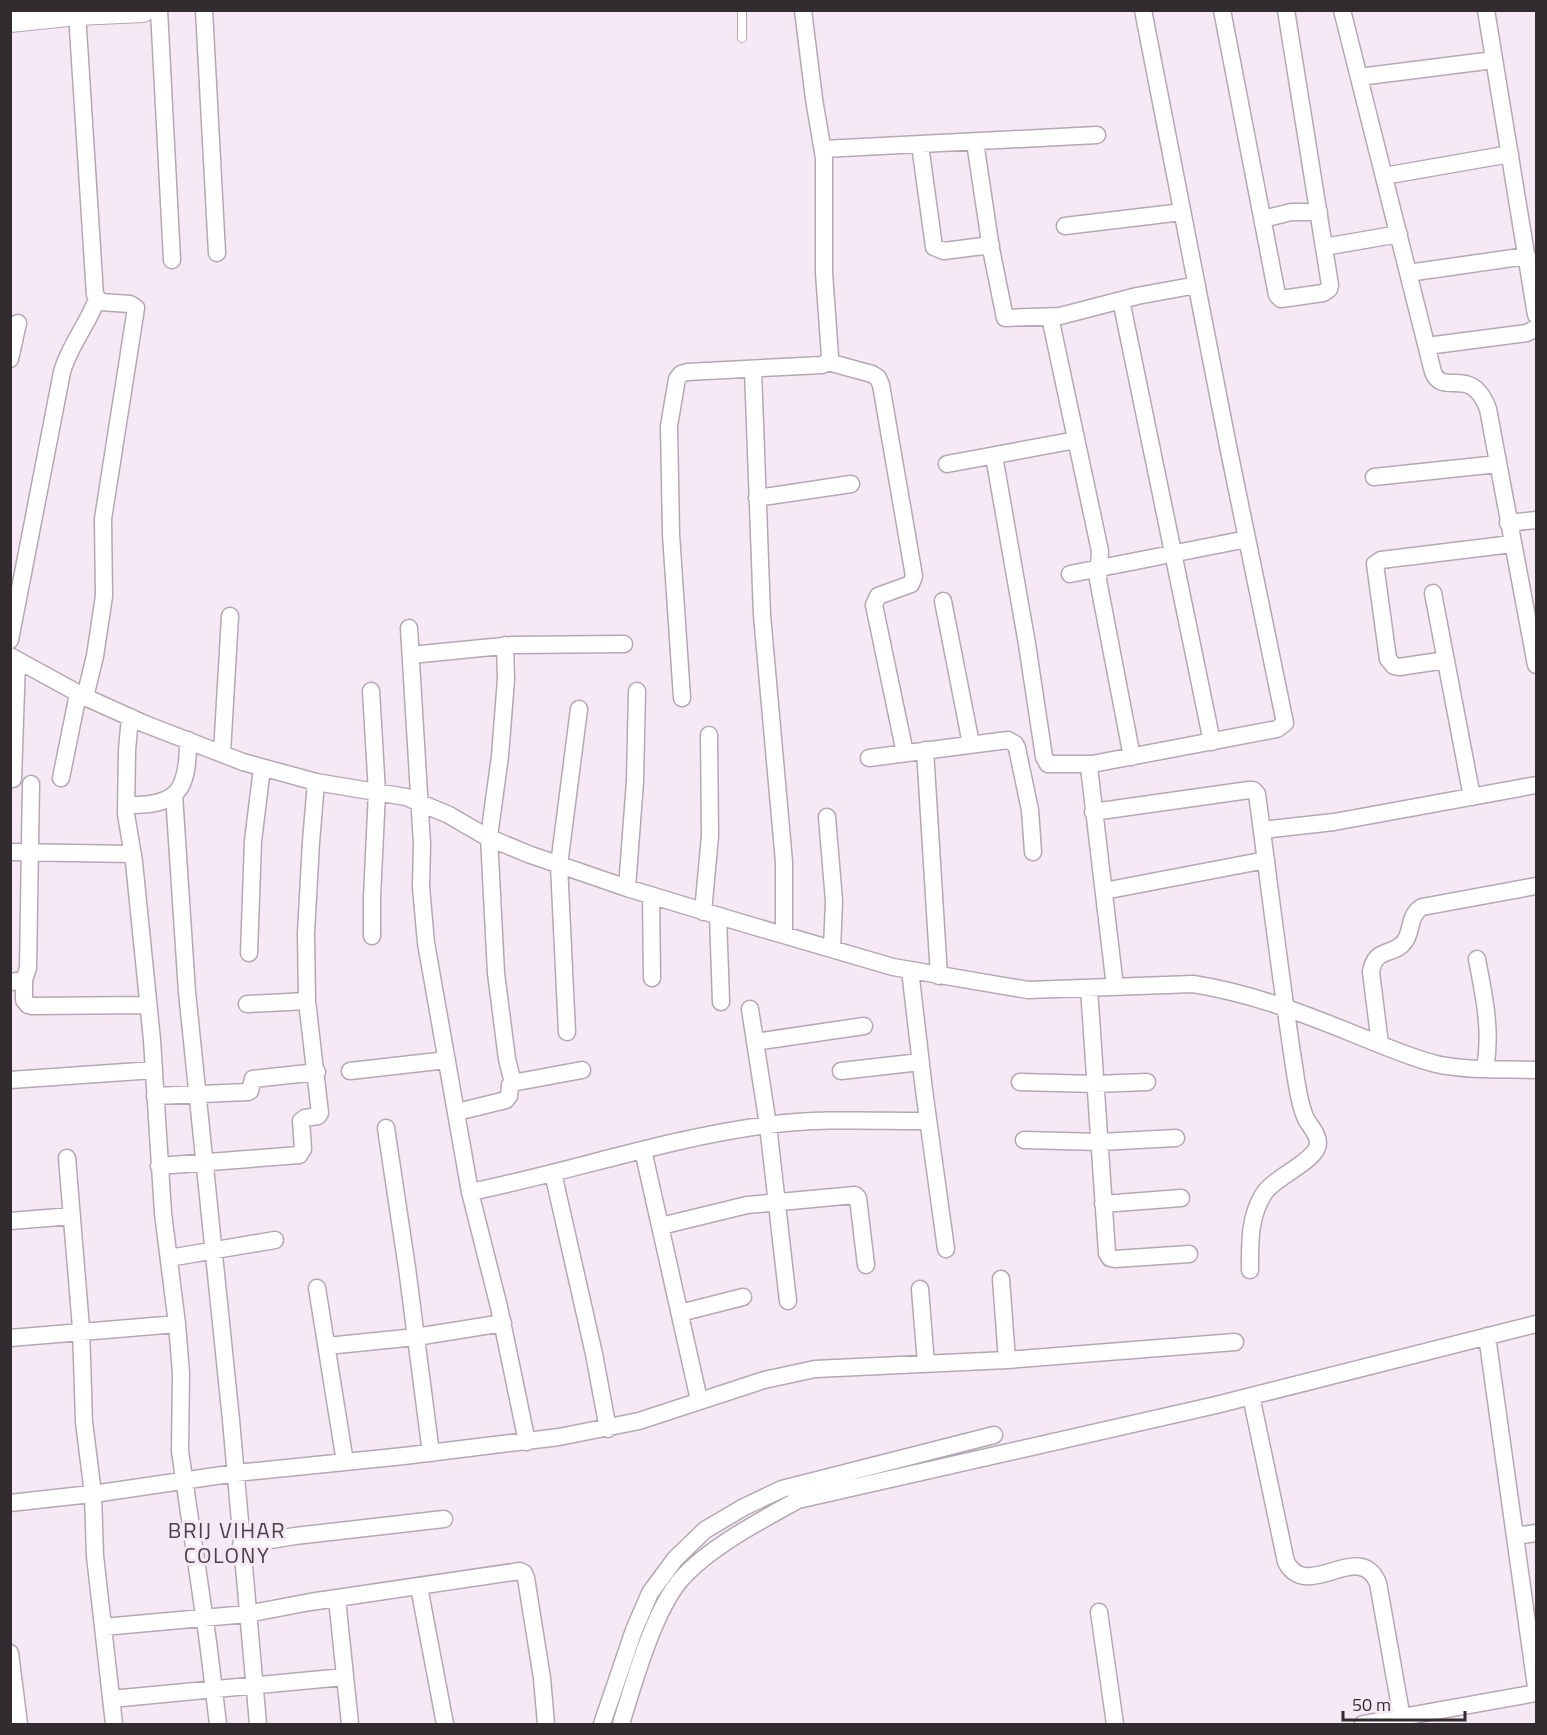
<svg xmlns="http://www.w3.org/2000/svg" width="1547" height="1735" viewBox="0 0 1547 1735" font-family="'Titillium Web',sans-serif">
<rect width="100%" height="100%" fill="#f6e8f4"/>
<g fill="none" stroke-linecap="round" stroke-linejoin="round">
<!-- lane casing -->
<g stroke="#b5a8b4" stroke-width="10">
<path id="lane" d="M742,10V38"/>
</g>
<!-- street casing -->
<g stroke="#b5a8b4" stroke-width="19">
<path id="street" d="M159,10L172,260
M204,10L217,253
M1222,10L1277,295L1281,299L1323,293L1329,289L1330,285L1286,10
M1342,10L1433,372C1443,398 1471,363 1488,409L1536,665
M1486,10L1536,315
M77,13L95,295L101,302L130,304L136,308L103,519L104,596L95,656L85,697
M1359,77L1494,60
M975,142L991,249L1005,318L1060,316L1137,296L1197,285
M920,145L934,247L944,251L991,245
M823,149L1097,135
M1384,176L1510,154
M1263,219L1291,212H1319
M1065,226L1182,212
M1324,247L1399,234
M1408,273L1527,256
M1121,300L1212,742
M1050,317L1100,551L1098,580L1132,757
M1427,346L1527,333L1536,328
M10,359L18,323
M828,362L872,374L878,378L881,385L914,576L911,584L878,596L874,605L905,753
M753,370L762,615L784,862V935
M994,456L1027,644L1044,757L1048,764H1092
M947,464L1076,440
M1374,477L1498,464
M757,498L851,484
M1508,523L1536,520
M1070,574L1247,539
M1433,593L1472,797
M943,601L971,744
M409,628L422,844L421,887L426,943L470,1192L499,1307L527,1442
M10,640L62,372C69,346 88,324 97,299
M505,645L506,679L500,756L489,837L496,973L507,1059L513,1083
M411,655L512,645L624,644
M10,656L85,697L145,724L243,762L316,782L406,797L449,815L485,836L528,854L627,888L739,922L893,967L1028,990L1193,984C1251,993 1305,1014 1359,1036C1384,1046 1409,1057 1436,1064C1468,1071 1504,1069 1536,1070
M1446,660L1399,667L1394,666L1388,659L1375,564L1381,560L1512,544
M371,691L377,792L372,897V936
M682,698L671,534L669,426L677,379L681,374L687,372L822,365L828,362L830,356L824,273V158L814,99L803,10
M130,717L127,750L126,814L134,862L152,1040L163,1213L177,1324L181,1373L180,1451L208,1642L218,1724
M925,750L939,976
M222,753L230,616
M869,758L1008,740L1015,744L1017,748L1030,810L1033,852
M61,778L78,694
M13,779L17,660
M174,795L187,992L231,1420L258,1724
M127,805C179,806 188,790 188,740
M1093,812L1249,790H1253L1257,794C1270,889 1281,984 1296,1079C1298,1092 1300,1106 1306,1119C1310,1126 1318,1134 1318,1143C1318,1161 1273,1177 1263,1195C1249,1218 1250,1244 1250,1270
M827,817L834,901L832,949
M1262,830L1334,822L1536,785
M10,852L133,854
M627,888L635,781L637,691
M1104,891L1266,860
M651,895L652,978
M703,912L710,836L709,735
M718,916L721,1002
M249,953L253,841L262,768
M1477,959C1484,996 1492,1031 1485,1069
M910,970L924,1090L946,1249
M24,980V1000L28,1005L32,1006L148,1005
M10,982L24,980L28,968L31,784
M1115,987L1089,767L1092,764L1277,729L1285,723L1229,451L1143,10
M1089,988L1107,1253L1110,1258L1115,1259L1189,1254
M247,1004L307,1001
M750,1009L768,1125L788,1301
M567,1032L559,865L579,709
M755,1042L864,1026
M1380,1044L1371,972C1375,946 1394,957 1405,941C1413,929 1408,916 1422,907L1536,886
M350,1071L447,1060
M841,1071L920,1062
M10,1080L154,1070
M1020,1082L1095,1084L1147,1082
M155,1096L248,1092L250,1091L253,1079L317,1072
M457,1112L506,1100L509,1096L510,1085L512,1083L582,1070
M386,1128L407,1268L431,1453
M1024,1140L1100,1142L1176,1138
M643,1150L699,1400
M67,1158L81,1328L84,1422L93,1494L95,1556L114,1724
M159,1166L299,1155L303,1149L301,1121L305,1118L318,1116L320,1113L307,1001L306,933L311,842L316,782
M553,1173L594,1354L608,1429
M470,1192C570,1172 667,1138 768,1125C821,1118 875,1121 928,1121
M1103,1204L1181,1198
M10,1221L72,1216
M661,1226L747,1205L855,1195L858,1198L866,1265
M169,1258L275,1240
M1001,1279L1007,1360
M317,1288L345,1462
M920,1289L926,1364
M680,1313L743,1297
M1487,1336L1536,1687
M10,1338L177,1324
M327,1346L416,1337L503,1323
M1251,1396L1286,1562C1308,1603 1359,1538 1378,1583L1403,1724
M10,1503L100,1493L236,1473L404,1456L559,1437L639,1421L764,1380L815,1369L1007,1360L1235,1342
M1515,1536L1536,1533
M241,1545L295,1536L444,1519
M419,1587L445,1724
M337,1599L350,1724
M1099,1612L1115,1724
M103,1627L247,1614L310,1602L520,1571L524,1573L526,1578L542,1678L546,1724
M10,1653L19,1724
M111,1699L344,1677
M602,1724L634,1630L650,1593L675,1559L705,1530L744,1507L782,1489L994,1435
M621,1724C633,1685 651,1621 675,1587C700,1552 760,1521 798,1500L1216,1405L1536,1324
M1363,1724L1536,1693"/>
</g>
<!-- secondary casing -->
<g stroke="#b5a8b4" stroke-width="26">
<path id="secondary" d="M10,20L77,13L143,10"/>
</g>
<!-- lane -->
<use href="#lane" stroke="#fff" stroke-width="8"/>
<!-- street -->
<use href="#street" stroke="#fff" stroke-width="16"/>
<!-- secondary -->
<use href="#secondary" stroke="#fff" stroke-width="24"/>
</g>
<g text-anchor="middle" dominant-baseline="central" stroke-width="6" stroke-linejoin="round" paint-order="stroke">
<!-- neighbourhood labels -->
<g font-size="22" letter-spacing="1.5" fill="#4b404a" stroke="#f6e8f4">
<text x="227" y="1530">BRIJ VIHAR<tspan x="227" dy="25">COLONY</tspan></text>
</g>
</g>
<!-- border -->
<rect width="1547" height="1735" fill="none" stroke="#322c31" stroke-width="24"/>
<!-- scale -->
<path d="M1343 1711v9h122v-9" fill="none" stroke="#322c31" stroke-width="3"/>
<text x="1352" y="1711" font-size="18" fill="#322c31" stroke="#f6e8f4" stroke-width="4.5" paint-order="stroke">50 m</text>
</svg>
